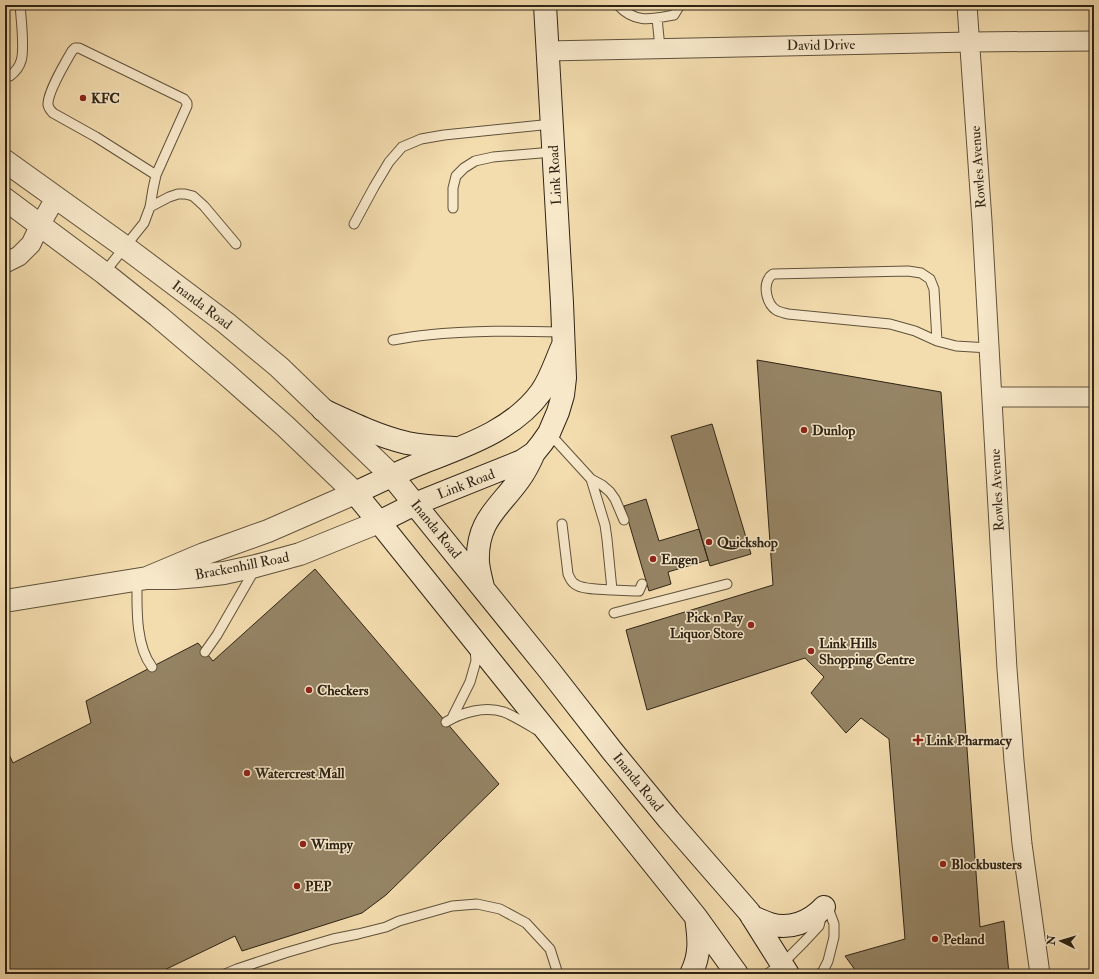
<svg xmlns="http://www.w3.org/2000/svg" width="1099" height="979" viewBox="0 0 1099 979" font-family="'IM FELL Double Pica',serif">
<rect width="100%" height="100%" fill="#f3dcae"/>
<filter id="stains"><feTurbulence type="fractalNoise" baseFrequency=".005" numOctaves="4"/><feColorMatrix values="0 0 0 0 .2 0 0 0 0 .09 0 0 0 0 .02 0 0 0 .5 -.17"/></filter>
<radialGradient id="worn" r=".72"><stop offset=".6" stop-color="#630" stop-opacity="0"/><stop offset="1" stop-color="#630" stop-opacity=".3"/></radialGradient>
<!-- building -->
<path fill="#958465" stroke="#2f2415" d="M757,360L941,392L980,927L1004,921L1009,974H858L845,956L905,939L889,739L861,718L846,733L811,693L824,677L805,658L647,710L626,630L773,585Z
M712,424L751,554L710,566L671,436Z
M646,499L659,541L699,529L708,560L668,572L671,584L649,591L624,506Z
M315,569L499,784L386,895L362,913L242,951L235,936L156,974H139L137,971L129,974H5V746L13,763L91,723L86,701L198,643L213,661Z"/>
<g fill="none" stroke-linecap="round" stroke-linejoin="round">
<!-- service casing -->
<g stroke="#60523b" stroke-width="11">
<path id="service" d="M618,5C635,24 652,19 674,15L680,5
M657,18L660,48
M5,75L10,76C15,72 19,68 21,61C25,50 21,18 20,5
M150,207L169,197L178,194H185L193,196L204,206L236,244
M453,208V188L456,176L464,168L475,161L493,157L553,152
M354,224L374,187L389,162L402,147L421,139L444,135L552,124
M104,273L144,223L150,207L153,189L156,175L187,106V103L184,99L79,48H75L72,51C65,63 47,93 48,105C49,109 51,111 53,113L96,137L156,175
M393,340C404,338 415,336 427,335C472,330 517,331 563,332
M937,341L934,289L930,279L921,273L908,271L773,274C772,275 770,276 769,278C763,287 767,304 776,310C779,312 785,313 788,314L890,324L915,331L937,341L956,346L989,348
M549,433L591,479L602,485L610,492L615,499L624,520
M591,479L605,525L607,539L612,590L635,591H639L642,584
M562,524L568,574C570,578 571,582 575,584C582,590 603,589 612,590
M137,580C137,606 135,645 152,667
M614,613L727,584
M205,652L217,635L255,569
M452,718L470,682L476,661L475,649
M446,722C462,712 485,706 504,712C516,717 527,724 537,730
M225,974L237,969L285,953L333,939L358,934L386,927L399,921L452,906L477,904L500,909L526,923L550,949L558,974
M767,974L782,964L804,942L819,926L822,914
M820,974L823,971L828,961L834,937V924L827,905"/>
</g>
<!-- minor casing -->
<g stroke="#60523b" stroke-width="21">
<path id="minor" d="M967,5L982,221L1007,669L1014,761L1022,844L1040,974
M547,51L970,42L1094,41
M5,263L19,256L31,244L40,225L56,197
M992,397H1094"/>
</g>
<!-- tertiary casing -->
<g stroke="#60523b" stroke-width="24">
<path id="tertiary" d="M5,161L125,247L226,323L279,367L392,476
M5,199L104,273L158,316L225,373L285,426L355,493L268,531L204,554L147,578
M5,601L147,578H174L198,576L224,573L256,566L300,554L379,522"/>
</g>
<!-- secondary casing -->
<g stroke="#2f2415" stroke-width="24">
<path id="secondary" d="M563,345C556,360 551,378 541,392C513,431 462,447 419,464C397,473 376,483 355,493L379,522L696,917L737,974
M323,410C351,423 378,436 407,443C423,446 438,447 454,448
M392,476L549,670L613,752L669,820L749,912L788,974
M379,522L415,504L522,461L534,453L542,443L549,433L558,412L563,395L565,378L562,303L545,5
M483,587C481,579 479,571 478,563C476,521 498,509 519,480C525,472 530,462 534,453
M752,917C758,919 764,922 770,924C790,930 810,922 824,907
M691,974C701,954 699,938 696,917"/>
</g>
<!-- service -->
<use href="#service" stroke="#f7e8ca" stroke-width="9"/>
<!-- minor -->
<use href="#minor" stroke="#f7e8ca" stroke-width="19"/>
<!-- tertiary -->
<use href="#tertiary" stroke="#f7e8ca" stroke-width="22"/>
<!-- secondary -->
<use href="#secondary" stroke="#f7e8ca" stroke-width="22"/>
</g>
<!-- markers -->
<g fill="#8f2418" stroke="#f7e8ca" stroke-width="1.5">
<circle cx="83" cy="98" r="4"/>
<circle cx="804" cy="430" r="4"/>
<circle cx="709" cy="542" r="4"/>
<circle cx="653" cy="559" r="4"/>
<circle cx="751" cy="625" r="4"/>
<circle cx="811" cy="651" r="4"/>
<circle cx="309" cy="690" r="4"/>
<path d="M916 734h4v4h4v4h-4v4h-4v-4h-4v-4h4z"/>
<circle cx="247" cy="773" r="4"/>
<circle cx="303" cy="844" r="4"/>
<circle cx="943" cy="864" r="4"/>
<circle cx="297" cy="886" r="4"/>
<circle cx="935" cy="939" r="4"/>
</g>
<g text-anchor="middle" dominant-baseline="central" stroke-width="3" stroke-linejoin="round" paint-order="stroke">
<!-- street labels -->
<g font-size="14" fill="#2f2415" stroke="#f7e8ca">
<text transform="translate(821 45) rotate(-1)">David Drive</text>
<text transform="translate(978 167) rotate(-94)">Rowles Avenue</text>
<text transform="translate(555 175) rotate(-93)">Link Road</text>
<text transform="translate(202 305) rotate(37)">Inanda Road</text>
<text transform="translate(466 484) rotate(-21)">Link Road</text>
<text transform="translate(997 490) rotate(-93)">Rowles Avenue</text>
<text transform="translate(436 529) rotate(51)">Inanda Road</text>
<text transform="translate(242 566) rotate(-11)">Brackenhill Road</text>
<text transform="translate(638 782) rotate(51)">Inanda Road</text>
</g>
<!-- poi labels -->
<g font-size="14" font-weight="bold" fill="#2f2415" stroke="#f7e8ca" text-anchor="start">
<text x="91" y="98">KFC</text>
<text x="812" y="430">Dunlop</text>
<text x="717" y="542">Quickshop</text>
<text x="661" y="559">Engen</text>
<text x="743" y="617" text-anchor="end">Pick n Pay<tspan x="743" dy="16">Liquor Store</tspan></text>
<text x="819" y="643">Link Hills<tspan x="819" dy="16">Shopping Centre</tspan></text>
<text x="317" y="690">Checkers</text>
<text x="926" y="740">Link Pharmacy</text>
<text x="255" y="773">Watercrest Mall</text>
<text x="311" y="844">Wimpy</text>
<text x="951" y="864">Blockbusters</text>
<text x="305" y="886">PEP</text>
<text x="943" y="939">Petland</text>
</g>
</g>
<!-- margin -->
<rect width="1099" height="979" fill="none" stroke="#f3dcae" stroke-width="20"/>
<rect x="6" y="6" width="1087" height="967" fill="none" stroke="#2f2415" stroke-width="2"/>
<rect x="10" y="10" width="1079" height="959" fill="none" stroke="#2f2415"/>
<!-- north arrow -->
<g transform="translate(1061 941) rotate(275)" stroke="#f7e8ca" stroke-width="3" paint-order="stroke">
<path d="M0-3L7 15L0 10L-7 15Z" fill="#2f2415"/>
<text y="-6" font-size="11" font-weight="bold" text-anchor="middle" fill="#2f2415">N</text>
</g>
<rect width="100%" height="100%" filter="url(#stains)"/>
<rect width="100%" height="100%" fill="url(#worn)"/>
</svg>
